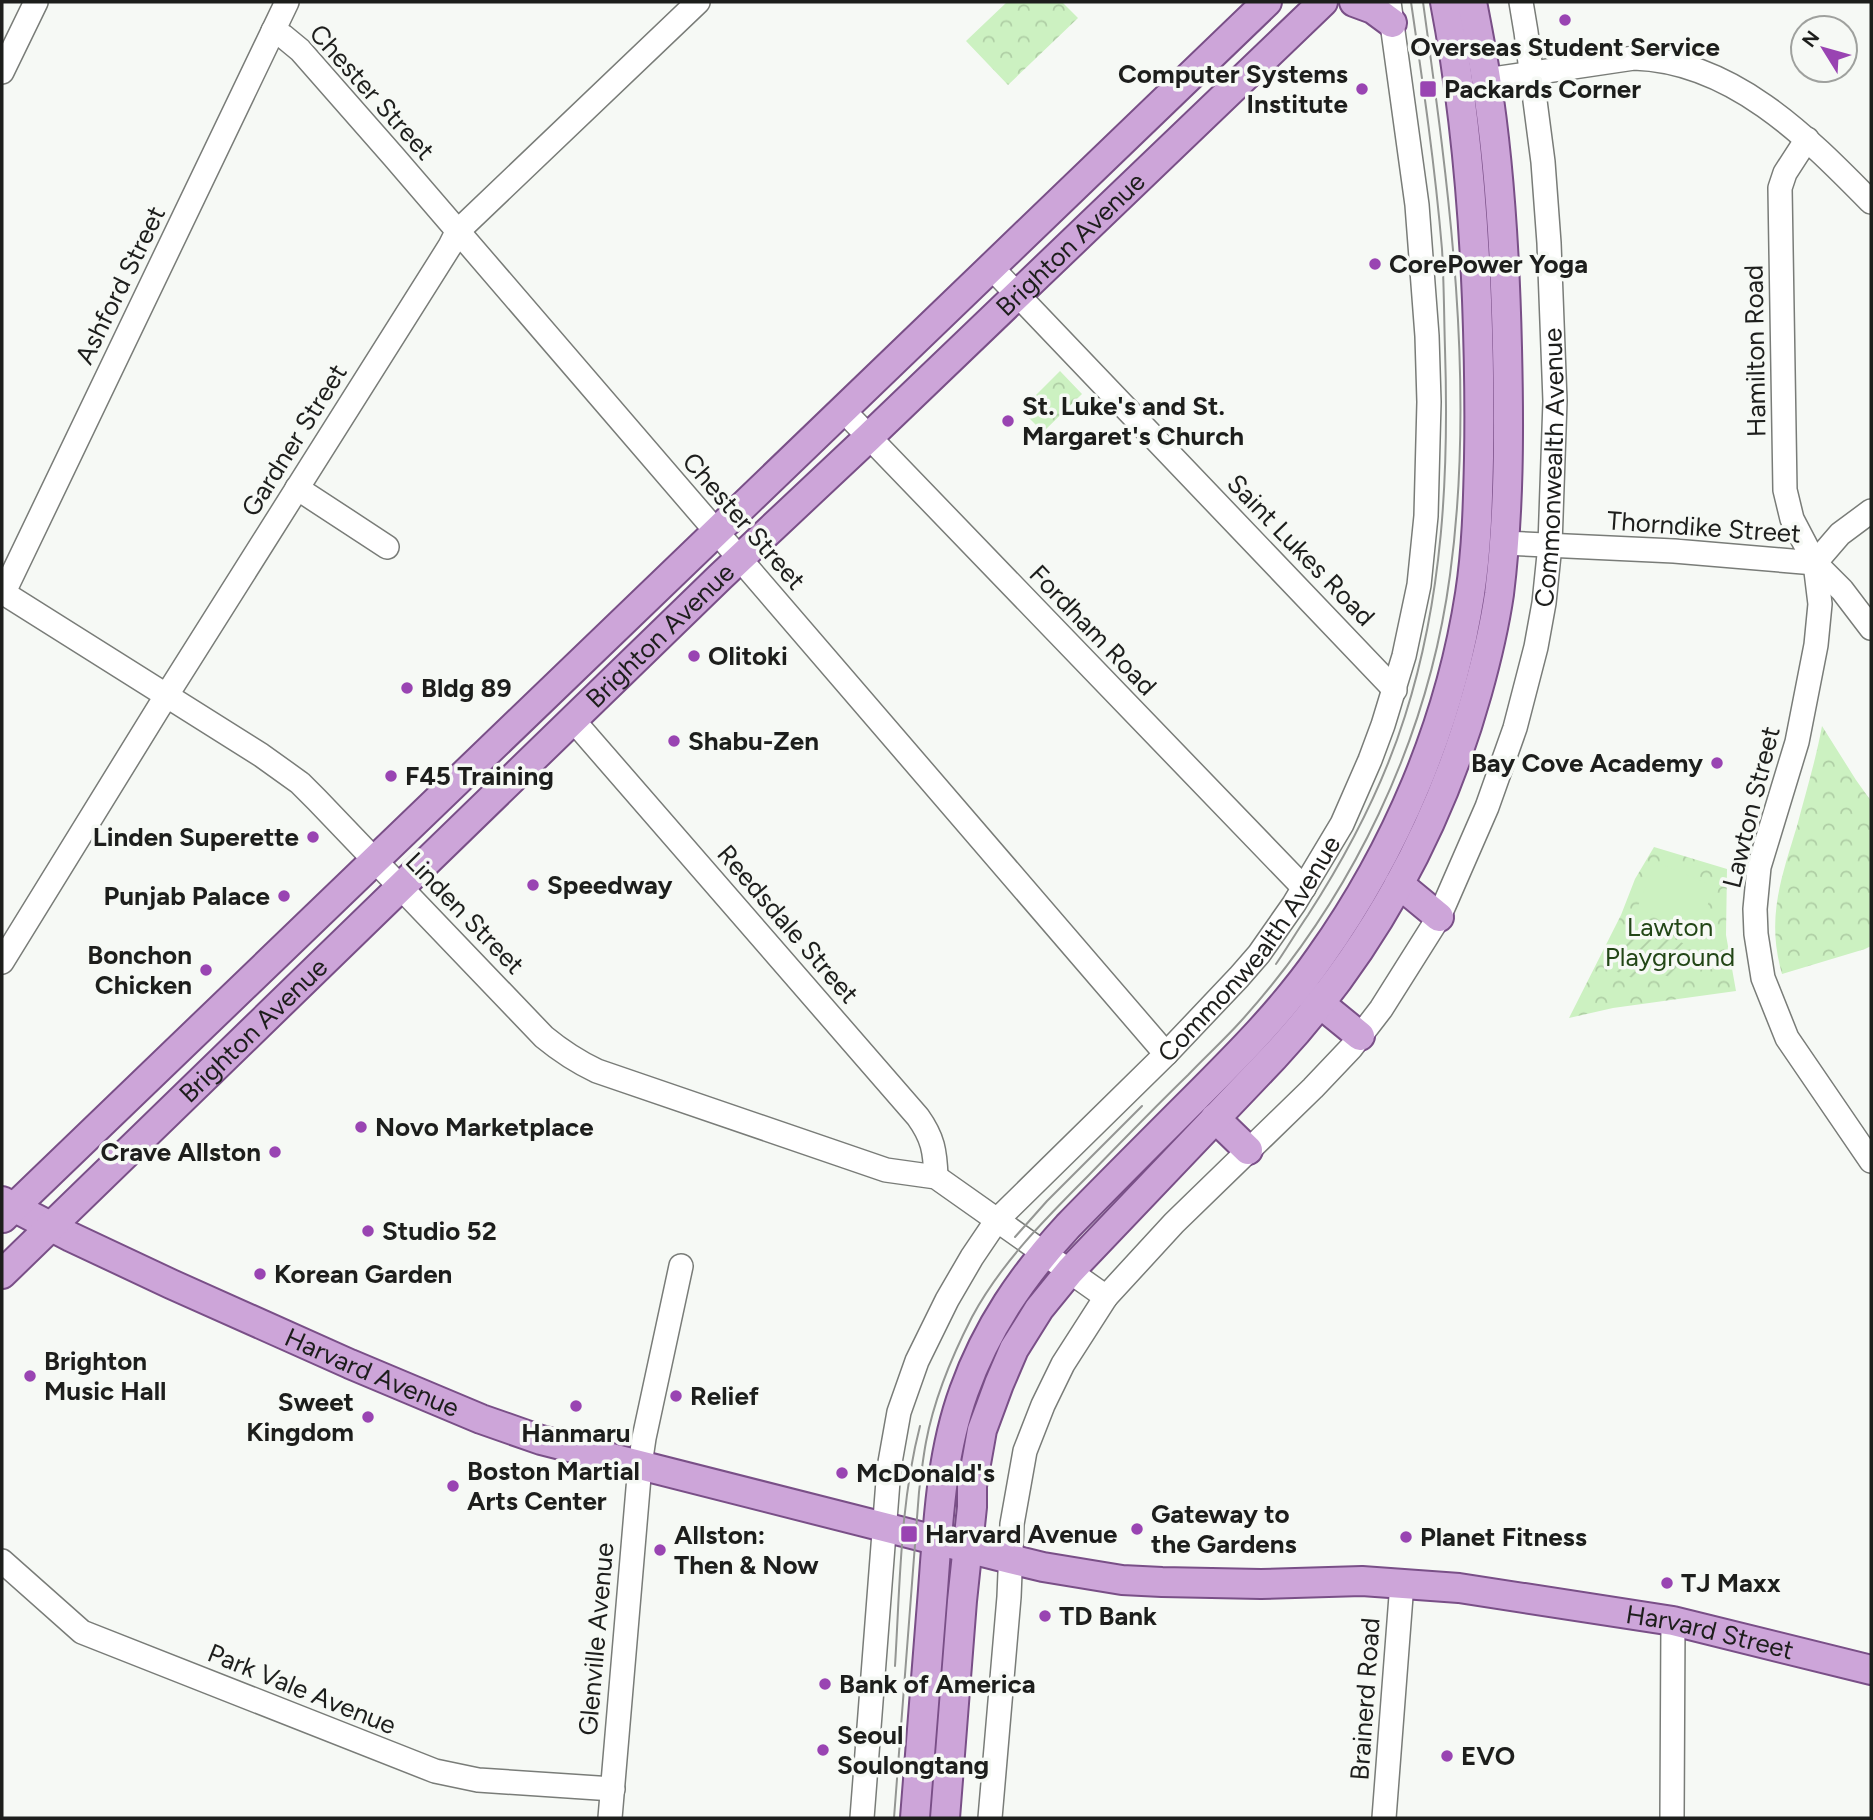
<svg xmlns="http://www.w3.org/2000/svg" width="1873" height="1820" viewBox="0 0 1873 1820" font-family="Figtree,sans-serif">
<defs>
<pattern id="forest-crowns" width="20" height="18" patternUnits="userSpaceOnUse" patternTransform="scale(1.75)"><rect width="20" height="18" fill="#ccf1c1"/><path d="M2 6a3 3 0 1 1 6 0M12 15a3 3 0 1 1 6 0" fill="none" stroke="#afcea5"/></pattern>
<pattern id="garden-furrows" width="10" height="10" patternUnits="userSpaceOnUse" patternTransform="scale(1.75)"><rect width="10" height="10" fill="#ccf1c1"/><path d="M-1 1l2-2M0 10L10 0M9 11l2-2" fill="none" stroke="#afcea5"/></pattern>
</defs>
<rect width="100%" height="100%" fill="#f6f9f5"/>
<!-- forest -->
<path fill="url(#forest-crowns)" d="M1007,2H1062L1078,18L1008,85L966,41Z
M1060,371L1082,394L1043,432L1021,410Z
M1822,726L1856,780L1871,801V946L1865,949L1782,974C1766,918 1781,879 1797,826C1806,792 1816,759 1822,726Z
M1654,847L1727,869L1726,935L1736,991L1613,1008L1569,1018L1621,915L1635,879Z"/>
<!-- garden -->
<path fill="url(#garden-furrows)" d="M1634,923L1690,946L1677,980L1646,968L1640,981L1615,971Z"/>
<!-- pitch -->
<path fill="#ccf1c1" d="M1656,862L1715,887L1696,933L1637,908Z"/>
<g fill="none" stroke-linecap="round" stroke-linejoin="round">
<!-- minor casing -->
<g stroke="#797c78" stroke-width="26">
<g id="minor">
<path d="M273,31L283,36L300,50L394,157L1166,1054"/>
<path d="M2,72L36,2"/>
<path d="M1486,80L1634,58C1733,61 1807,137 1871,202"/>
<path d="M1807,139L1785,173L1780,188L1785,490L1792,519L1815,563L1842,590L1871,628"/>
<path d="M991,267L1395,690"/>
<path d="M843,410L1304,888"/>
<path d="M297,488L387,547"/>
<path d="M1504,543L1674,551L1815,563"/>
<path d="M1815,563L1820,604L1816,645L1797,742L1759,867L1755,909L1756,934L1763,978L1787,1038L1871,1161"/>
<path d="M1815,563L1840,534L1871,511"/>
<path d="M2,592L261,755L300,783L317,800L544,1037C561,1051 578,1062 597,1071L886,1170L936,1177L1106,1297"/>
<path d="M4,592L287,2"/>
<path d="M573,720L918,1117C933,1138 935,1151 936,1177"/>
<path d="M2,962L158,709L450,246L457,232L698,2"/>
<path d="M2,1561L82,1632L435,1771L478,1780L613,1789"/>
<path d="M610,1818L640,1465L644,1438L681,1266"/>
<path id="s1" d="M862,1818L889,1468L899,1412L917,1361L947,1300L972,1257L997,1220L1166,1054L1239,977L1259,954L1294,904L1342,824L1370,760L1383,725L1404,656L1419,585L1426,516L1429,402L1427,336L1417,205L1389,2"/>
<path id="s2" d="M990,1818L1009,1597L1012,1524L1025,1451L1043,1405L1063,1364L1106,1297L1174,1223L1313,1088L1351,1048L1381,1009L1439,917L1487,807L1515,728L1536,647L1544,603L1550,545L1555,401L1549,243L1543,162L1526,32L1521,2"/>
<path d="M1384,1818L1402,1583"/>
<path d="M1672,1818L1673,1621"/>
</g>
</g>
<!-- major casing -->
<g stroke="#794f87" stroke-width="32">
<g id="major">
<path d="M1354,2L1373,9L1392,23"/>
<path d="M1399,884L1439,917"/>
<path d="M1306,992L1360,1036"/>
<path d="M1215,1118L1248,1150"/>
<path id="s3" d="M2,1201L71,1237L171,1284L350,1364L481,1419L541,1440L1010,1559L1043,1567L1122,1580L1162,1582L1261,1584L1362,1581L1459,1588L1673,1621L1871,1670"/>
<path d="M3,1218L1267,2"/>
<path id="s4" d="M2,1274L720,577L869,437L1323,2"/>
<path d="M915,1818C921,1742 927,1666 933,1590C938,1524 941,1454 964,1391C987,1327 1022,1276 1068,1226C1109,1184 1151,1142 1193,1100C1238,1055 1283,1010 1320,957C1396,850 1450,724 1470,594C1477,549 1478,503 1479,458C1480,405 1479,353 1477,300C1473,201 1464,100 1445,2"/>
<path d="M945,1818L962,1601L972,1507V1486L982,1430L999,1384L1014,1349L1039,1309L1070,1271L1274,1057C1370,954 1439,829 1477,693C1486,661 1494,628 1499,594C1509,513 1509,430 1507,348C1505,258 1500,168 1486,79C1482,53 1477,28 1472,2"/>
</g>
</g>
<!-- minor -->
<use href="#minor" stroke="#fff" stroke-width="23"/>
<!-- major -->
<use href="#major" stroke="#cda5d9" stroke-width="28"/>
<!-- tram -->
<path stroke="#949693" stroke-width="2" d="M1276,964C1287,948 1297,931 1308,915C1348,853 1383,786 1405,716C1443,597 1449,473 1445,349C1444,316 1444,282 1442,249C1435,166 1423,84 1411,2
M1015,1237L1047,1201L1142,1106
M895,1666C900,1586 900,1503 920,1426
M894,1818L919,1492C921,1475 923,1458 926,1442C934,1399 952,1356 972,1317C1001,1263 1045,1219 1088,1176C1121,1142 1154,1108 1188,1075C1205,1057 1224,1040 1241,1021C1352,898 1428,740 1450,575C1476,385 1449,190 1423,2"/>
</g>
<!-- markers -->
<g fill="#9944b2" stroke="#f6f9f5" stroke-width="2.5">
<circle cx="1565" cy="20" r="7"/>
<circle cx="1362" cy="89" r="7"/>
<rect x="1419" y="80" width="18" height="18" rx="3.5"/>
<circle cx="1375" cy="264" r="7"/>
<circle cx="1008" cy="421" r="7"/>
<circle cx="694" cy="656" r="7"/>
<circle cx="407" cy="688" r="7"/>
<circle cx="674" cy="741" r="7"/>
<circle cx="1717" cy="763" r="7"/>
<circle cx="391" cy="776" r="7"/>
<circle cx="313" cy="837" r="7"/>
<circle cx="533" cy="885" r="7"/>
<circle cx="284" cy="896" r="7"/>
<circle cx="206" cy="970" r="7"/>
<circle cx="361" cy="1127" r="7"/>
<circle cx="275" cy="1152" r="7"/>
<circle cx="368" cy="1231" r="7"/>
<circle cx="260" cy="1274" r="7"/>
<circle cx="30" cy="1376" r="7"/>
<circle cx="676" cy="1396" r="7"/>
<circle cx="576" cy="1406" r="7"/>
<circle cx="368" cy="1417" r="7"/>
<circle cx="842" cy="1473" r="7"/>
<circle cx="453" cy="1486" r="7"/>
<circle cx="1137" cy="1529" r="7"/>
<rect x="900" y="1525" width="18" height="18" rx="3.5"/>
<circle cx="1406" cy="1537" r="7"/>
<circle cx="660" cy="1550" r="7"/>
<circle cx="1667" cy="1583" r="7"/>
<circle cx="1045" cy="1616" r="7"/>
<circle cx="825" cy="1684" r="7"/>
<circle cx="823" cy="1750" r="7"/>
<circle cx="1447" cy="1756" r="7"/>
</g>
<g text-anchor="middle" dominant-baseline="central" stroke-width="7" stroke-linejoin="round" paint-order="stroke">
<!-- poi labels -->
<g font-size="26" font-weight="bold" fill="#1d1e1c" stroke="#f6f9f5" text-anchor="start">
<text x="1565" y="47" text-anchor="middle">Overseas Student Service</text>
<text x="1348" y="74" text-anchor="end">Computer Systems<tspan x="1348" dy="30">Institute</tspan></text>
<text x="1444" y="89">Packards Corner</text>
<text x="1389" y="264">CorePower Yoga</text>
<text x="1022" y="406">St. Luke's and St.<tspan x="1022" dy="30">Margaret's Church</tspan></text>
<text x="708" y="656">Olitoki</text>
<text x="421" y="688">Bldg 89</text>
<text x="688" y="741">Shabu-Zen</text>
<text x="1703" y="763" text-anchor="end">Bay Cove Academy</text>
<text x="405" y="776">F45 Training</text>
<text x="299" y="837" text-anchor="end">Linden Superette</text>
<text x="547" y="885">Speedway</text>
<text x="270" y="896" text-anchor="end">Punjab Palace</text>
<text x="192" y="955" text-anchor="end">Bonchon<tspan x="192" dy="30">Chicken</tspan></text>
<text x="375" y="1127">Novo Marketplace</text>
<text x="261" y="1152" text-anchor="end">Crave Allston</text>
<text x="382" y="1231">Studio 52</text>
<text x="274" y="1274">Korean Garden</text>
<text x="44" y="1361">Brighton<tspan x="44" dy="30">Music Hall</tspan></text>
<text x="690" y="1396">Relief</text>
<text x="354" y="1402" text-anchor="end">Sweet<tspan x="354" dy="30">Kingdom</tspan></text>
<text x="576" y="1433" text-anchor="middle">Hanmaru</text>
<text x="467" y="1471">Boston Martial<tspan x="467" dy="30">Arts Center</tspan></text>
<text x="856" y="1473">McDonald's</text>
<text x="1151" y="1514">Gateway to<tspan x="1151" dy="30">the Gardens</tspan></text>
<text x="925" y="1534">Harvard Avenue</text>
<text x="674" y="1535">Allston:<tspan x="674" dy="30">Then &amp; Now</tspan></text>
<text x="1420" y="1537">Planet Fitness</text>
<text x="1681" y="1583">TJ Maxx</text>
<text x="1059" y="1616">TD Bank</text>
<text x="839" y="1684">Bank of America</text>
<text x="837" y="1735">Seoul<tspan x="837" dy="30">Soulongtang</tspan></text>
<text x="1461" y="1756">EVO</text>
</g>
<!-- street labels -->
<g font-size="26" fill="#1d1e1c" stroke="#f6f9f5">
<text transform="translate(372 92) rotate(48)">Chester Street</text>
<text stroke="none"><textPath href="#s4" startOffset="1484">Brighton Avenue</textPath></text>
<text transform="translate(120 285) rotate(-64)">Ashford Street</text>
<text transform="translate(1755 351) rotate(-91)">Hamilton Road</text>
<text transform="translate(294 440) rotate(-58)">Gardner Street</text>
<text stroke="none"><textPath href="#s2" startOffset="1519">Commonwealth Avenue</textPath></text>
<text transform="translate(744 521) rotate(49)">Chester Street</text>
<text transform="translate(1704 527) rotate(4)">Thorndike Street</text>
<text transform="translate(1301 550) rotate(46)">Saint Lukes Road</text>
<text transform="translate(1093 630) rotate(46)">Fordham Road</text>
<text stroke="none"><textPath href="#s4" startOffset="917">Brighton Avenue</textPath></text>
<text transform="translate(1751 807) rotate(-76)">Lawton Street</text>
<text transform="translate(465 913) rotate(46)">Linden Street</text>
<text transform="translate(788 924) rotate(49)">Reedsdale Street</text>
<text stroke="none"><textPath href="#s1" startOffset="996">Commonwealth Avenue</textPath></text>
<text stroke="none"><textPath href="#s4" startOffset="350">Brighton Avenue</textPath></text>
<text stroke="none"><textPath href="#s3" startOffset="408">Harvard Avenue</textPath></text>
<text stroke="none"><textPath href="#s3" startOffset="1780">Harvard Street</textPath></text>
<text transform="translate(596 1639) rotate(-85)">Glenville Avenue</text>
<text transform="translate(302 1689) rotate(22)">Park Vale Avenue</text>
<text transform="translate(1365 1699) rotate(-86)">Brainerd Road</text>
</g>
<!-- park labels -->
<g font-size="26" fill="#224616" stroke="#f6f9f5">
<text x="1670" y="927">Lawton<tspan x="1670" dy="30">Playground</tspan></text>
</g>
</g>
<!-- border -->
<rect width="1873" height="1820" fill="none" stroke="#1d1e1c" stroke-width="7"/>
<!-- north arrow -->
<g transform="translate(1824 49) rotate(307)"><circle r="33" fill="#f6f9f5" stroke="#9fa19e" stroke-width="2"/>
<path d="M0-5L12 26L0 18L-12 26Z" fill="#9944b2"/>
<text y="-10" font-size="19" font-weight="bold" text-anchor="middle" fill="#1d1e1c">N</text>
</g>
</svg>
